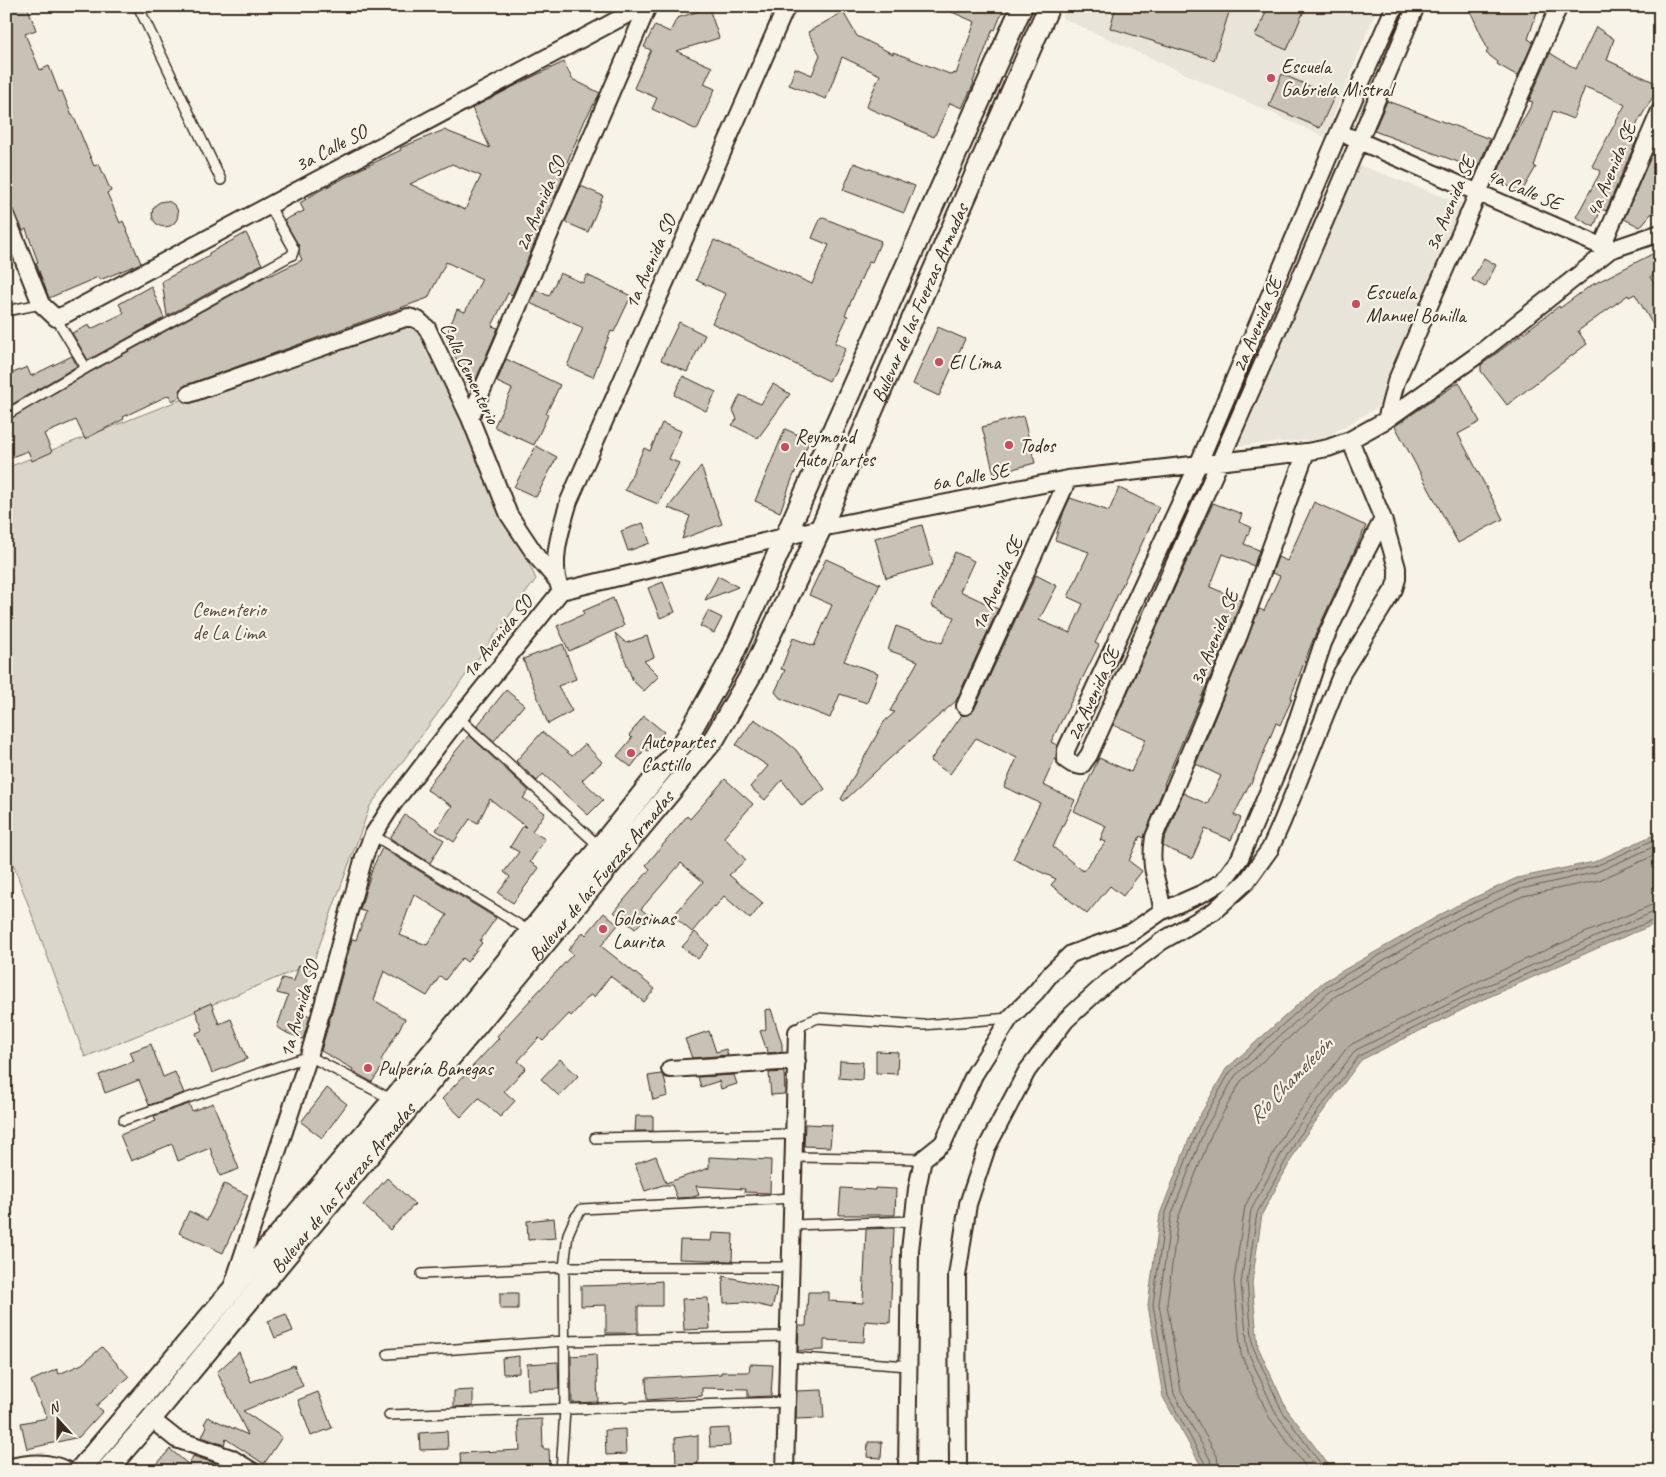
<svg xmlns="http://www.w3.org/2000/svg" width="1666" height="1477" viewBox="0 0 1666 1477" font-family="Caveat,sans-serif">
<rect width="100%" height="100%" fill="#f7f3e8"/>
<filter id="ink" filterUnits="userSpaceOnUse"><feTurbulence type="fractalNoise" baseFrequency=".02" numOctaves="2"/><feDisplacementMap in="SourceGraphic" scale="10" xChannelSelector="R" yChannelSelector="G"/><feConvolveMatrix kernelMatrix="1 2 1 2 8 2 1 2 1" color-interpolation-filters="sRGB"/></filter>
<g filter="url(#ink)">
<!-- built -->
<path fill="#e9e4d9" d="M1067,6H1378L1325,137L1062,18Z
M1351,162L1463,204L1381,405L1323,439L1230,446Z"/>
<!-- green -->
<path fill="#dbd6cb" stroke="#8b8074" d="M415,308L536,579L370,806L313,963L85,1057L6,845V468Z"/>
<!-- water -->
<path fill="#b4aca0" stroke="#84786c" d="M1660,832V922L1609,943L1482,1000L1361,1060L1302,1140L1262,1214L1252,1283L1258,1347L1286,1408L1333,1471H1201L1200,1464L1163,1397L1148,1305L1160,1214L1195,1124L1226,1069L1323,982L1454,907L1517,878L1594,862Z"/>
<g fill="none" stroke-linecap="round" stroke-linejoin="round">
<!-- shore -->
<path stroke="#6b5e52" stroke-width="1" d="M1205,1471L1204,1462L1168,1396L1153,1304L1165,1215L1199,1127L1230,1072L1326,986L1456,911L1519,883L1596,866L1660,837
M1212,1471L1210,1459L1174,1394L1159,1304L1171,1216L1205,1129L1235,1076L1330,991L1459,917L1521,889L1597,872L1660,844
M1219,1471L1217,1456L1181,1391L1167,1304L1178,1218L1212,1133L1241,1081L1334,997L1462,923L1523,896L1599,880L1660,853
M1309,1471L1269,1417L1241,1354L1234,1281L1245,1206L1286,1130L1346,1049L1352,1044C1450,994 1549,946 1652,905L1660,904
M1319,1471L1276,1414L1248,1352L1241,1284L1251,1210L1292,1134L1356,1050L1477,990L1604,933L1654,912H1660
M1326,1471L1282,1411L1253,1347L1247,1282L1257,1213L1298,1138L1359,1056L1480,995L1607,938L1660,918"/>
</g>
<!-- building -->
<path fill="#c8c1b6" stroke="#3b2a1e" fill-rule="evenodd" d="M6,6H27L36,30L25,34L40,70L49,66L59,92L62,91L72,116L73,115L94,166L99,164L111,191L107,193L120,223L123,221L141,263L100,280L98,277L49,298L36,263L38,262L26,229L23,231L15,212L8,206L6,201V81L11,79L6,68Z
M938,6H994L1003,10L995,30L993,29L973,82L974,83L962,108L950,103L934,137L866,107L880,75L842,57L826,99L789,85L795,68L812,75L820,55L808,32L843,12L857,36L893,54V52L952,75L953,73L956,74L975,22Z
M1116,6H1231L1214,60L1110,28Z
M1269,6H1306L1287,50L1255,36Z
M1468,6H1539L1528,39L1533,42L1518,76L1497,64L1498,62L1486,53L1488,50Z
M709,8L719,38L676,51L712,67L704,84L715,89L697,130L652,109L657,98L634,88L651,50L644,47L655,25L670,32L677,18Z
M1596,27L1614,39L1607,60L1660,85L1638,122L1632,136L1637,139L1606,211L1601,209L1594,227L1576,217L1601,171L1592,166L1625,105L1608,96L1585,87L1573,119L1553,111L1534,166L1536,167L1521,193L1495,179L1509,146L1533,102L1529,101L1550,53L1576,69Z
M564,62L572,79L600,93L585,120L561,177L563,178L512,295L508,293L492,326L498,328L471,391L446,336L457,309L465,312L482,279L446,262L428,298L186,385L181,388L180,397L172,401L169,395L123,417L124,419L85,439L76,420L44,434L52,452L32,461L28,451L6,459V421L89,373L268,275L269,276L302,260L299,253V246L284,220L304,211L300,203L319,191L356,172V171L401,150L400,148L444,130L490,148L472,108L532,77ZM452,164L481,176L465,210L410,184Z
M1282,74L1334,97L1320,128L1269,106Z
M1387,101L1490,139L1477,169L1374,131Z
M1654,149L1660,152V213L1651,214L1640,227L1624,219Z
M854,163L915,186L904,213L843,190Z
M581,186L603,196L588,232L565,222Z
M152 214a13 13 0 1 1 26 0a13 13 0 1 1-26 0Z
M821,217L881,241L872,262L869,261L845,315L848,316L835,343L846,348L829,381L712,323L726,294L696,280L714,240L812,284L829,245L812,238Z
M246,233L262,264L167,316L162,281L202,260L209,255V253Z
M1660,250V272L1650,277L1660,293V337L1635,294L1629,297L1628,295L1578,331L1587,344L1507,405L1481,371V365L1559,306L1560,308L1590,286Z
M1484,258L1496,265L1485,287L1472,280Z
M560,273L583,283L587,275L631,296L614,332L611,331L593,377L567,366L583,328L530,303L536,290L549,296Z
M151,286L164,318L88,360L72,333L89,325L91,329L124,313L119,304Z
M679,322L705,335L687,372L661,360Z
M938,327L965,339L939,396L913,384Z
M72,356L77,366L6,408V376L27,367L31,376Z
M506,359L560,385L546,414L548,415L534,445L494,427L512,389L497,382Z
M683,376L716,392L706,411L674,395Z
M1459,382L1480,422L1458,434L1503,519L1458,543L1395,426Z
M773,384L790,394L758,438L732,425L737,419L733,410L740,395L761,404Z
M1023,416L1035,463L994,474L982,427Z
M662,423L681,431L669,459L679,463L658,504L625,490L644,448L650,451Z
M785,429L810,440L792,479L780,512L755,501Z
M536,446L557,457L536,497L514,487Z
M701,466L722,524L682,539L690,516L668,508Z
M1119,488L1159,507L1095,643L1099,645L1051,742L1057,745L1056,756L1043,785L1075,800L1053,847L1083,871L1106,842L1100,840L1106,826L1074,811L1099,758L1131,772L1146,739L1113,725L1213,503L1242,514L1239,522L1251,527L1244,544L1259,550L1254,566L1223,554L1210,587L1241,600L1230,631L1164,784L1165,785L1144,838L1140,836L1129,861L1142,871L1123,896L1110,886L1087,914L1051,885L1056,879L1013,859L1040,803L1004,787L1017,758L976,738L950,774L930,761L962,715L970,714L974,710L1036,575L1057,586L1039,620L1070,633L1083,604L1068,597L1089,552L1055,540L1064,511L1070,498L1109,511Z
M1314,502L1366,526L1313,640L1290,699H1292L1280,725L1276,723L1251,784L1250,783L1234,815L1241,818L1231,840L1205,829L1192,859L1163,846L1164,840L1183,793L1207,804L1221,776L1196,764L1259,609L1264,611L1280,576L1272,573L1278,557L1287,561Z
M643,523L650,543L628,551L621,531Z
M922,525L933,565L886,578L875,538Z
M955,552L974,561L960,591L998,609L956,701L889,759L844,801L841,799L884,722L895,712L890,711L918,661L888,650L896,626L942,643L954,617L931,606Z
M826,559L880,584L844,661L878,673L867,703L840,694L830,718L780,698L775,692L785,670L781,669L793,638L814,646L832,605L809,595Z
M718,576L738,587L705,600Z
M663,582L675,612L660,618L648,588Z
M613,598L624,626L569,651L557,626L584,614L583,611Z
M708,611L722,618L714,633L700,626Z
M615,633L626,643L647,636L654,657L644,661L659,676L644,691L633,681Z
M563,644L576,679L558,686L572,711L548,724L523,659Z
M506,690L524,705L494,741L477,726Z
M644,716L664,732L648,751L645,749L631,767L617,756L632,738L629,735Z
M754,719L782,738L796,750L825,789L802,806L782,780L765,800L750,787L768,766L736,745Z
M542,732L572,756L585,744L602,762L582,780L603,800L588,815L543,774L537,781L516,761Z
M469,735L529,791L523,798L545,813L532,831L545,839L530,862L539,868L513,903L498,893L510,877L504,872L519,852L510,847L523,826L526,827L490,799L478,823L470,819L454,842L436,830L452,806L427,790L433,779Z
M725,779L753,804L724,837L746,860L729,875L763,903L750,919L724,896L715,907L714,906L692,932L673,916L703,882L681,863L641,909L648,915L635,929L614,912L650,869L646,865L687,816L690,819Z
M405,815L444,840L430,863L390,838Z
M382,848L496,918L480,941L482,943L467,962L462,958L445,980L440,976L427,996L384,971L374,1000L405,1019L381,1060L385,1063L372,1082L352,1071L353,1069L321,1051L352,939L356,940L366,912L360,910L365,892L373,867ZM414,894L447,915L427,945L399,935Z
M604,913L618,925L601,946L655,989L644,1002L610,976L594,997L590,995L571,1016L569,1014L543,1041L539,1038L518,1061L526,1068L504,1091L515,1101L500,1117L479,1098L461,1117L442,1099L499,1038L497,1036L573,954L568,950L583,932L586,935Z
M695,932L709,945L698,959L682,947Z
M299,965L311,969L298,1011L310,1016L303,1039L287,1033L277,1027L288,996L277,993L282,978L294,981Z
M211,1003L219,1024L231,1019L247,1059L212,1073L196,1033L203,1030L195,1010Z
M771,1009L782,1044V1052L768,1053L767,1047L766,1048L760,1031L766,1029L765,1010Z
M709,1031L716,1052L726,1049L728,1055L692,1058L685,1039Z
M151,1044L163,1077L175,1072L184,1093L149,1105L139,1080L105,1093L99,1075L134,1061L130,1052Z
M876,1051L898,1052L897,1074L876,1073Z
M560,1059L578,1076L559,1096L541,1079Z
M840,1061L863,1062L862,1080L839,1078Z
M784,1072L785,1094L771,1095L769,1073Z
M661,1074L664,1076L668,1096L653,1100L648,1076Z
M734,1075L737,1084L721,1089L719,1081L701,1087L698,1077Z
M327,1088L347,1104L322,1138L301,1122Z
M213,1103L239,1169L220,1176L210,1148L178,1161L172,1144L131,1161L120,1135L156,1121L154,1116L189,1104L192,1111Z
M636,1116H653V1131H635Z
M805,1124L832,1125L830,1147L804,1146Z
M656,1156L666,1183L709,1168V1157L771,1160L770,1193L744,1192L745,1189L696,1186L699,1195L693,1197L677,1198L672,1185H663L645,1191L635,1164Z
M387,1178L415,1204L390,1230L363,1205Z
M224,1184L248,1195L223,1253L179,1233L189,1211L207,1220Z
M841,1188L875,1190V1188L896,1189L895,1215H839Z
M554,1218L556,1238L528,1240L527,1221Z
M894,1228L890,1323L865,1321L864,1342L824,1340V1350L798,1351L799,1326H806L808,1292H829V1301L863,1303L866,1229Z
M712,1233L733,1234L732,1261L679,1259L680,1240L711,1241Z
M723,1276L777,1288L772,1308L746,1302L724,1303Z
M662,1281V1306H638V1333H606V1305L581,1306V1286L618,1285V1284Z
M500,1293H518V1309H500Z
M708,1298L710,1329L684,1330L682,1299Z
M286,1314L293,1331L275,1338L268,1321Z
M102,1347L129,1377L96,1406L103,1411L79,1437L27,1449L21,1423L47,1418L31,1381L57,1369L59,1374L82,1364Z
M239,1352L251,1382L294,1365L303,1386L243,1411L282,1437L264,1464L226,1439L224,1445L202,1437L207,1426L204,1424L208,1417L248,1435L217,1372Z
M596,1354L598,1402L572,1403L571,1356Z
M519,1356V1373L503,1374L502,1358Z
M558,1362L559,1389L528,1390L527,1364Z
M750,1364L773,1365L771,1396L748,1397V1389L702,1388V1396L647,1400L646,1378L721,1374V1372H749Z
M473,1390V1406L454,1407V1391Z
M822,1390L824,1418L796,1419L797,1391Z
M318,1392L332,1428L311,1436L298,1400Z
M542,1419L543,1449H549L550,1471H461L460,1453L520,1450L518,1420Z
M729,1428L730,1446L710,1447L709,1429Z
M625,1429L626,1454L606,1455L605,1430Z
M447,1431L448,1449L420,1450L419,1433Z
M698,1435V1464L676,1465L675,1438Z
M868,1442H882L881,1458L867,1457Z
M170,1449L189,1465L193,1456L217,1464L215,1471H151Z"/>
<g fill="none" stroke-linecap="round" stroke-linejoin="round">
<!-- service casing -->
<g stroke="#3b2a1e" stroke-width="12">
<path id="service" d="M138,6L221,180
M6,311L41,304
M56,318L86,368
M6,415L86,368L292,255L294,249L269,205
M459,718L600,847
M373,835L531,932
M797,1032L803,1024L818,1018L922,1025L1010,1018
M124,1120L309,1056L393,1100
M595,1138L795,1134
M795,1157L923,1159
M792,1225L914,1221
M422,1274L564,1267H791
M388,1354L564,1341L789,1336
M789,1357L908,1366
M389,1415L787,1402
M561,1471L565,1410L564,1267L568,1234L575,1218L582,1209L793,1198"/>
</g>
<!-- minor casing -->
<g stroke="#3b2a1e" stroke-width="20">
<path id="minor" d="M1395,6L1339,132L1198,465L1066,750V760L1072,764L1081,766L1089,755C1201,506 1311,258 1416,6
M1350,137L1610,250
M6,216L41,304L56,318L66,314L643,6
M1602,246L1660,111
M189,394L408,317L418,320L427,328L470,418L509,515L537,557L556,579
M470,418L648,6
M1386,420L1396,382L1559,6
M561,591L821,528L1068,479L1306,452L1328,448L1350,440L1386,420L1476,356L1610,250L1660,233
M561,591C549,563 561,529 569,501L784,12L788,6
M965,706L1068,479
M1162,911L1203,893L1223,881L1240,858L1292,736L1323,643L1362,559L1383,519
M670,1069L797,1061
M232,1288L309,1056L364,857L373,835L393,804L459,718L561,591
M151,1419L176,1439L231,1458L252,1471
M6,1468C27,1463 48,1460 68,1471
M785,1471L797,1032
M907,1471L910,1250L917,1189L923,1159L943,1143L974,1075L1010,1018L1036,992L1052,972L1071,954L1132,932L1162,911C1161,897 1158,889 1155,876C1151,863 1152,850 1154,837L1239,635L1306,452
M958,1471L957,1276L968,1204L987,1147L1027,1071L1066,1020L1105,984L1162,941L1214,911L1247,881L1270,849L1282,822L1342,673L1394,589L1397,579V568L1383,519L1350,440"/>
</g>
<!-- tertiary casing -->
<g stroke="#3b2a1e" stroke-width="24">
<g id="tertiary">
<path d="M79,1471L393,1100L600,847L686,739L731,659L1022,6"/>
<path id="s1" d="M106,1471L151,1419L714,739L752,673L821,528L1049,6"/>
</g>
</g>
<!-- service -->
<use href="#service" stroke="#f7f3e8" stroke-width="9"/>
<!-- minor -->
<use href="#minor" stroke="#f7f3e8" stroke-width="16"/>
<!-- tertiary -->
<use href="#tertiary" stroke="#f7f3e8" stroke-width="20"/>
</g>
</g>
<!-- markers -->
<g fill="#d1495b" stroke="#f7f3e8" stroke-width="2">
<circle cx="1271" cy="78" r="5"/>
<circle cx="1356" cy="304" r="5"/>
<circle cx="939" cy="362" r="5"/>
<circle cx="1009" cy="445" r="5"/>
<circle cx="785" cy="447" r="5"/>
<circle cx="631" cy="753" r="5"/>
<circle cx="603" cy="929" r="5"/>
<circle cx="368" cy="1068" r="5"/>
</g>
<g text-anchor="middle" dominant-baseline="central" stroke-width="4.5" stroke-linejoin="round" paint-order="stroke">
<!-- poi labels -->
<g font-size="20" fill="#3b2a1e" stroke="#f7f3e8" text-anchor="start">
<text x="1281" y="66">Escuela<tspan x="1281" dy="23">Gabriela Mistral</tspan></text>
<text x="1366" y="292">Escuela<tspan x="1366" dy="23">Manuel Bonilla</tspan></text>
<text x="949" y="362">El Lima</text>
<text x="795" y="436">Reymond<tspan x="795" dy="23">Auto Partes</tspan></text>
<text x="1019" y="445">Todos</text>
<text x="641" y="741">Autopartes<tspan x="641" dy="23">Castillo</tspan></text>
<text x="613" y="918">Golosinas<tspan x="613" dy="23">Laurita</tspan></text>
<text x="378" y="1068">Pulpería Banegas</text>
</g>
<!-- street labels -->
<g font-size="20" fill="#3b2a1e" stroke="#f7f3e8">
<text transform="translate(331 148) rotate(-28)">3a Calle SO</text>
<text transform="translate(1611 170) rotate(-67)">4a Avenida SE</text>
<text transform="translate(1524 189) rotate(23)">4a Calle SE</text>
<text transform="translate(540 204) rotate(-67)">2a Avenida SO</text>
<text transform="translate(1450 204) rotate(-67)">3a Avenida SE</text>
<text transform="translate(650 262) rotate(-66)">1a Avenida SO</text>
<text stroke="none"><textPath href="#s1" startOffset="1434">Bulevar de las Fuerzas Armadas</textPath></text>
<text transform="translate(1257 325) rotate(-67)">2a Avenida SE</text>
<text transform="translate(470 373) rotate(64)">Calle Cementerio</text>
<text transform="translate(970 477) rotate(-11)">6a Calle SE</text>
<text transform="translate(997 584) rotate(-66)">1a Avenida SE</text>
<text transform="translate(497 637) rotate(-51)">1a Avenida SO</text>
<text transform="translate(1214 638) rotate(-68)">3a Avenida SE</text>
<text transform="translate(1093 694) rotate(-65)">2a Avenida SE</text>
<text stroke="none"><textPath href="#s1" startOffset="774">Bulevar de las Fuerzas Armadas</textPath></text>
<text transform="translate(299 1009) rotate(-74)">1a Avenida SO</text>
<text stroke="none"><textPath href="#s1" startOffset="369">Bulevar de las Fuerzas Armadas</textPath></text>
</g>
<!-- park labels -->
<g font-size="20" fill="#5b4c41" stroke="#f7f3e8">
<text x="229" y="609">Cementerio<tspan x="229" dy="23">de La Lima</tspan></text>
</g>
<!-- water labels -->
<g font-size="21" font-style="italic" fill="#5f5145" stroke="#f7f3e8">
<text transform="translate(1290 1080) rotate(-46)">Río Chamelecón</text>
</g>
</g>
<!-- margin -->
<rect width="1666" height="1477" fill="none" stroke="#f7f3e8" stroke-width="25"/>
<rect x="12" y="12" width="1641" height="1452" fill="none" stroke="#3b2a1e" stroke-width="2" filter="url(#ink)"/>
<!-- north arrow -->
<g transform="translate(58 1420) rotate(339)" stroke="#f7f3e8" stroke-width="4" paint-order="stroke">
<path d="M0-4L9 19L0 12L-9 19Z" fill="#3b2a1e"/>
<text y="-8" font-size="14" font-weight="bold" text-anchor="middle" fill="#3b2a1e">N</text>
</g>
</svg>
